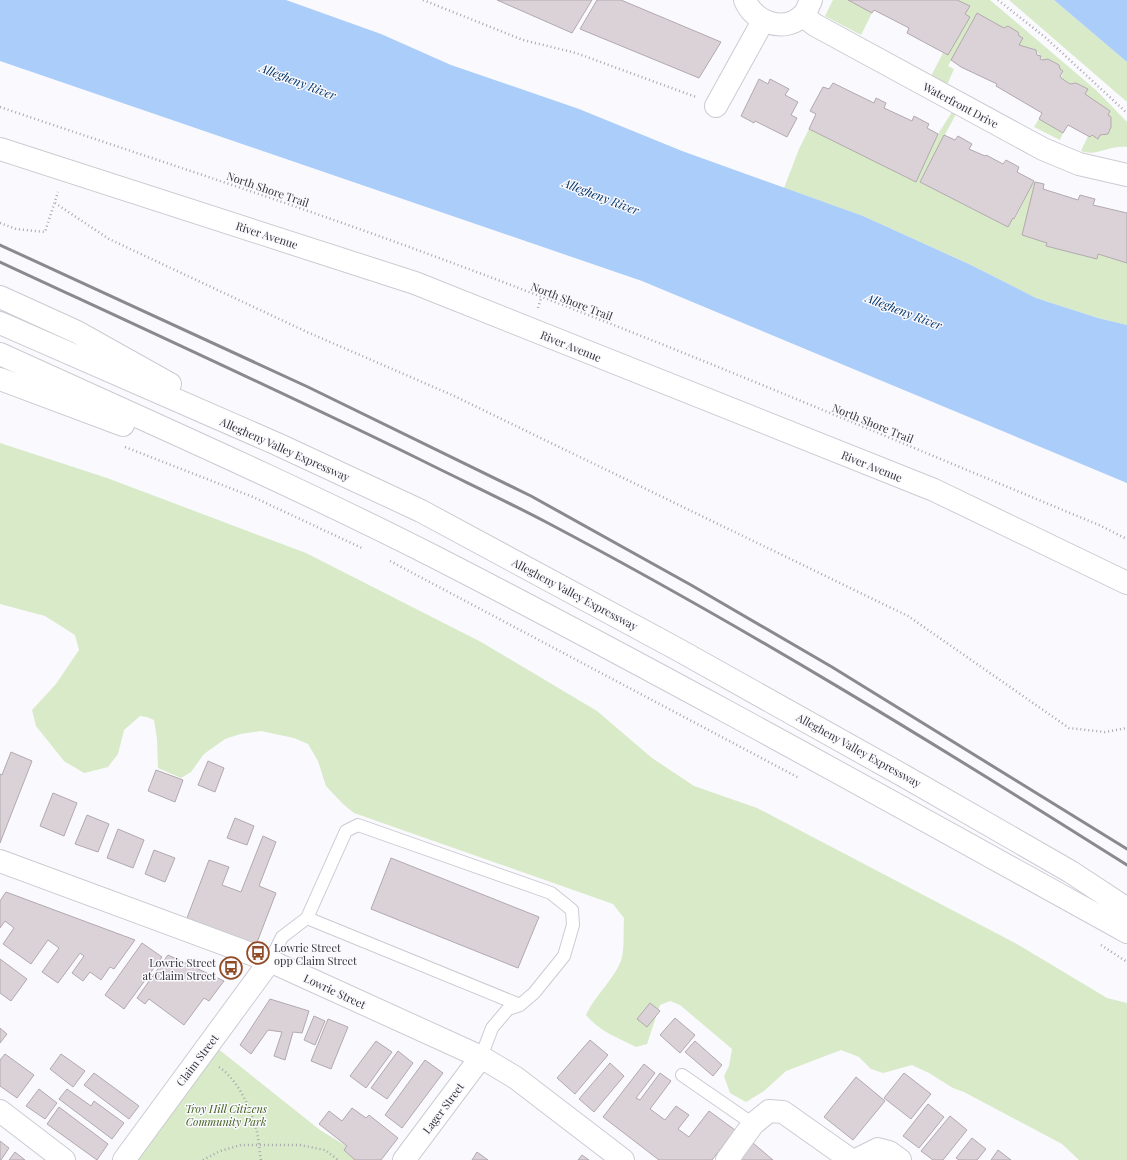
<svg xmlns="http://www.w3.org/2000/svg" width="1127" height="1160" viewBox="0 0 1127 1160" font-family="'Playfair Display',serif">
<rect width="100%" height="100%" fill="#f9f9fe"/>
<!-- green -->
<path fill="#d8eac8" d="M833,0H848L872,13L861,35L825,16Z
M957,0H990L1097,91L1127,122V147C1108,145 1097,157 1081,151L1088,136L1090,137L1092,135L1097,138L1100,135L1108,134L1111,127L1108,115L1110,111L1085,94L1088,89L1076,83L1070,84L1061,78L1063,71L1060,69L1059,65L1048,59L1043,60L1036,50L1019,45L1023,38L1019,36L1018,32L1008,26L1004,28L977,13L948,66L954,69L947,85L931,76L943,53L948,55L970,17L965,14L969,6Z
M1009,0H1054L1127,62V102Z
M952,112L956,114L920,182L1008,227L1013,218L1015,219L1034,181L1035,182L1022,235L1047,243L1046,246L1097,259L1098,254L1127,263V325L1098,318L1036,298L971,265L863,216L784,188L799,149L809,129L916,182L938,134Z
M1039,119L1063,133L1060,140L1034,127Z
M0,443L107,478L306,553L481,642L597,711L652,758L694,786L757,808L1015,943L1107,998L1127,1003V1160H1079L1062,1144L964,1092L953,1088L929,1073L912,1065L883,1073L871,1069L859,1057L841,1050L786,1071L764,1091L746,1102L730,1093L724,1076L729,1066L732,1049L680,1005L670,1001L660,1005L647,1044L636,1047C618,1038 599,1031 586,1015C595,995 613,981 621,961C625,948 623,931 624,918L613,904L354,813L343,804L326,786L318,761L308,744L294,738L261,731L240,734L225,739L204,754L191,772L181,778L158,768L157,739L154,720L147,717L140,716L124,730L118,754L108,767L84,773L64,761L36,726L32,710L56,684L79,650L75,635L45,616L0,604Z
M217,1048L320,1130L369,1160H134Z"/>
<!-- water -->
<path fill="#aacdfa" d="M0,0H286L381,34L451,65L579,109L682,151L863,216L971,265L1036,298L1098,318L1127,325V483L642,281L0,61Z
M1054,0H1127V62Z"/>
<!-- building -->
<path fill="#dad2d6" stroke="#b2a9ae" d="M497,0H592L572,33Z
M597,0H621L721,42L699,78L580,29Z
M848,0H957L970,6L965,14L970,17L948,55L907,33L909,28L874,10L872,13Z
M977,13L1004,28L1008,26L1018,32L1019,36L1023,38L1019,45L1036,50L1037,55L1041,56L1040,59L1043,60L1048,59L1059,65L1060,69L1063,71L1060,76L1061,78L1070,84L1076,83L1088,89L1085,94L1110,111L1108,115L1111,117V127L1108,134L1100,135L1098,139L1092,135L1090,137L1068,125L1063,133L1039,119L1042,113L996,86L997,84L961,67L951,60Z
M759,79L768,84L770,79L789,89L785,95L798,102L791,115L797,118L787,137L755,121L754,123L741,116Z
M833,83L874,103L876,98L886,103L884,108L912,121L914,116L929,124L927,128L938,134L916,182L809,129L816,114L810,111L823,87L829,89Z
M944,135L955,140L958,136L972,144L969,149L985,156L986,155L1003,164L1006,160L1019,167L1017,172L1034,181L1014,219L1013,218L1008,227L920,182Z
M1035,182L1044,184L1043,189L1078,200L1080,195L1095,199L1093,205L1127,213V263L1098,254L1097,259L1046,246L1047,243L1022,235Z
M11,752L32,761L0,843V774L2,775Z
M208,761L224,768L215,792L198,785Z
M156,770L183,780L175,802L148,791Z
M53,793L77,803L64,836L40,826Z
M87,815L109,824L98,852L75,844Z
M235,818L254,826L247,845L227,838Z
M118,829L144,840L133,868L107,858Z
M263,836L276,842L259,886L276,893L256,945L187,918L209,860L229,867L222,885L241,892Z
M154,850L175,858L165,882L145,874Z
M391,858L539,917L518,968L371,909Z
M6,892L135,940L114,969L110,967L101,980L90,972L83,981L72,973L84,956L80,953L58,983L42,972L59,948L48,940L31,964L3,944L14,928L5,921L0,928V901Z
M142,943L162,957L124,1009L105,995Z
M168,955L224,981L209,1001L204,998L184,1025L149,999L145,1004L137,998Z
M0,959L27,979L11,1001L0,993Z
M270,999L309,1011L302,1033L293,1032L285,1060L274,1056L282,1032L268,1030L251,1054L240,1045Z
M650,1003L660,1011L647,1027L637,1019Z
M314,1016L325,1021L315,1045L304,1040Z
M675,1018L695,1035L680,1053L660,1035Z
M328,1019L348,1027L331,1069L311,1061Z
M0,1028L7,1034L0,1043Z
M590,1040L608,1055L575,1094L557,1078Z
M376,1041L392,1052L366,1088L350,1076Z
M695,1041L722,1065L713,1076L685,1052Z
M398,1051L413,1063L387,1099L371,1088Z
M5,1054L34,1075L17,1098L0,1086V1060Z
M61,1054L85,1071L73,1087L50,1069Z
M425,1060L443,1073L402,1128L385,1115Z
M610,1063L624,1076L594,1112L579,1099Z
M644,1064L655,1073L636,1098L640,1100L660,1073L671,1081L650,1109L665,1120L676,1106L689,1115L678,1129L689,1137L709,1111L735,1130L712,1160H659L603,1117Z
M94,1073L139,1106L129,1119L84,1085Z
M904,1073L931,1094L911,1119L884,1098Z
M856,1077L885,1101L853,1140L824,1117Z
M39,1089L57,1103L45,1119L26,1106Z
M67,1089L91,1106L94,1101L124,1123L112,1139L59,1099Z
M928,1104L944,1117L919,1148L903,1136Z
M59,1107L108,1144L97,1160L47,1124Z
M352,1108L366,1118L369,1115L398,1138L381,1160H355L344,1150L347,1146L319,1124L329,1111L342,1121Z
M950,1116L967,1130L943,1160H933L921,1151Z
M972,1138L986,1149L977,1160H959L956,1158Z
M0,1141L9,1148L1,1160H0Z
M753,1143L773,1160H739Z
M998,1150L1011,1160H991Z
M15,1152L25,1160H9Z
M477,1152L488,1160H472Z
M582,1155L589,1160H578Z"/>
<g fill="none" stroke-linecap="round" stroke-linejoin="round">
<!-- lane casing -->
<g stroke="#cbcbd3" stroke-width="14">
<path id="lane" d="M307,918L520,1005
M270,961L282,937L307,918L346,831L358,825L551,893L572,910L573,925L564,956L534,993L520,1005L508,1009L492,1028L481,1057
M682,1075L753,1124"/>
</g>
<!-- street casing -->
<g stroke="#cbcbd3" stroke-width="24">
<path id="street" d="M745,0C753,21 783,34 802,16C806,13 809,5 811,0
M803,16L815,25L1043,149L1079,164L1127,175
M716,106L763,21
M0,1111L64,1160
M124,1160L270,961
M404,1160L481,1057
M727,1160L753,1124L769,1111L783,1112L851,1160
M856,1160L878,1149L889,1152L900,1160"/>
</g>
<!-- secondary casing -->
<g stroke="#cbcbd3" stroke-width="24">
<path id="secondary" d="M0,149L415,283L934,490L1127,583
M0,861L270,961L481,1057L516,1078L623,1160"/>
</g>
<!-- highway casing -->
<g stroke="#cbcbd3" stroke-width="24">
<path id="highway" d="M0,297L77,332L170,384
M0,323L277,444L421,511L677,649L904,776L1071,872L1127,909
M0,354C145,420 291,484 433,556C667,676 897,805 1127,932
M0,379L123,425"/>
</g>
<!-- path -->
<path stroke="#a9a8ad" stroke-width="2.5" stroke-dasharray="1 3" stroke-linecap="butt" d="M423,0L523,40L576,53L696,97
M998,0L1046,38L1127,113
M0,107C144,156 288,202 431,255C656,338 877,433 1099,525L1127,539
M55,203L109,239L307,332L452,395L908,616L1069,728L1105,732L1127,728
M0,223L16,229L45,232L58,192
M538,308L541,298
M125,447L253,497L364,549
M390,561L799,778
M1101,945L1127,962
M219,1067C239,1081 251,1109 257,1132C259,1141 259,1151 261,1160
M203,1160L220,1151L241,1145H300L325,1150L338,1160"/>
<!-- lane -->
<use href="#lane" stroke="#fff" stroke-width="12"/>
<!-- street -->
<use href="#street" stroke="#fff" stroke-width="22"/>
<!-- secondary -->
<use href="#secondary" stroke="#fff" stroke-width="22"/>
<!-- highway -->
<use href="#highway" stroke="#fff" stroke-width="22"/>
<!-- rail -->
<path stroke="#8a898e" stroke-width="3" d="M0,245L308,387L531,496L691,585L832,667L1127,849
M0,262C140,327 280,391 419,459C461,480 504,500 546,522C745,627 937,745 1127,865"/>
</g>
<!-- icons -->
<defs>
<g id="bus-ring" transform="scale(1.15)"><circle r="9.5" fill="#f9f9fe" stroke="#914b24" stroke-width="1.5"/><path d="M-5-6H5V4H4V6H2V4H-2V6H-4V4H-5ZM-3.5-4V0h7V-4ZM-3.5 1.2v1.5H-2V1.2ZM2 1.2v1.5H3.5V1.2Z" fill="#914b24"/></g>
</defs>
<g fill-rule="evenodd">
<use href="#bus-ring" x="258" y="953"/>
<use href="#bus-ring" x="231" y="968"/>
</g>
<g text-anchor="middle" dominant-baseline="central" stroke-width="3" stroke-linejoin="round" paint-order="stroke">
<!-- street labels -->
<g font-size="11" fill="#343337" stroke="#f9f9fe">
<text transform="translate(961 105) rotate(28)">Waterfront Drive</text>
<text transform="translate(268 189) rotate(19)">North Shore Trail</text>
<text transform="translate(267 235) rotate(18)">River Avenue</text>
<text transform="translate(572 301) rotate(21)">North Shore Trail</text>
<text transform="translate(571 346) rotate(22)">River Avenue</text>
<text transform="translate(873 423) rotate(22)">North Shore Trail</text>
<text transform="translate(285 449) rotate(24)">Allegheny Valley Expressway</text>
<text transform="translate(872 466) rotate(22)">River Avenue</text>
<text transform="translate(575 594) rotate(28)">Allegheny Valley Expressway</text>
<text transform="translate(859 750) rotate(29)">Allegheny Valley Expressway</text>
<text transform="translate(335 991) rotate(25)">Lowrie Street</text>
<text transform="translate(197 1060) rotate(-53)">Claim Street</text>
<text transform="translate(443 1108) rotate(-53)">Lager Street</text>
</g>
<!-- poi labels -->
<g font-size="11" fill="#343337" stroke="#f9f9fe" text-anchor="start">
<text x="274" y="947">Lowrie Street<tspan x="274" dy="13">opp Claim Street</tspan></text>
<text x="216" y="962" text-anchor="end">Lowrie Street<tspan x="216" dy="13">at Claim Street</tspan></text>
</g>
<!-- park labels -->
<g font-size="11" font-style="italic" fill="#42601a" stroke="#f9f9fe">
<text x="226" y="1108">Troy Hill Citizens<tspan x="226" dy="13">Community Park</tspan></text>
</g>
<!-- water labels -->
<g font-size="12" font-style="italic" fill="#04366a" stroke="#f9f9fe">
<text transform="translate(298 81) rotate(21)">Allegheny River</text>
<text transform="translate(601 196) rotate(21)">Allegheny River</text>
<text transform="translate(904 311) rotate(21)">Allegheny River</text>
</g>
</g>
</svg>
